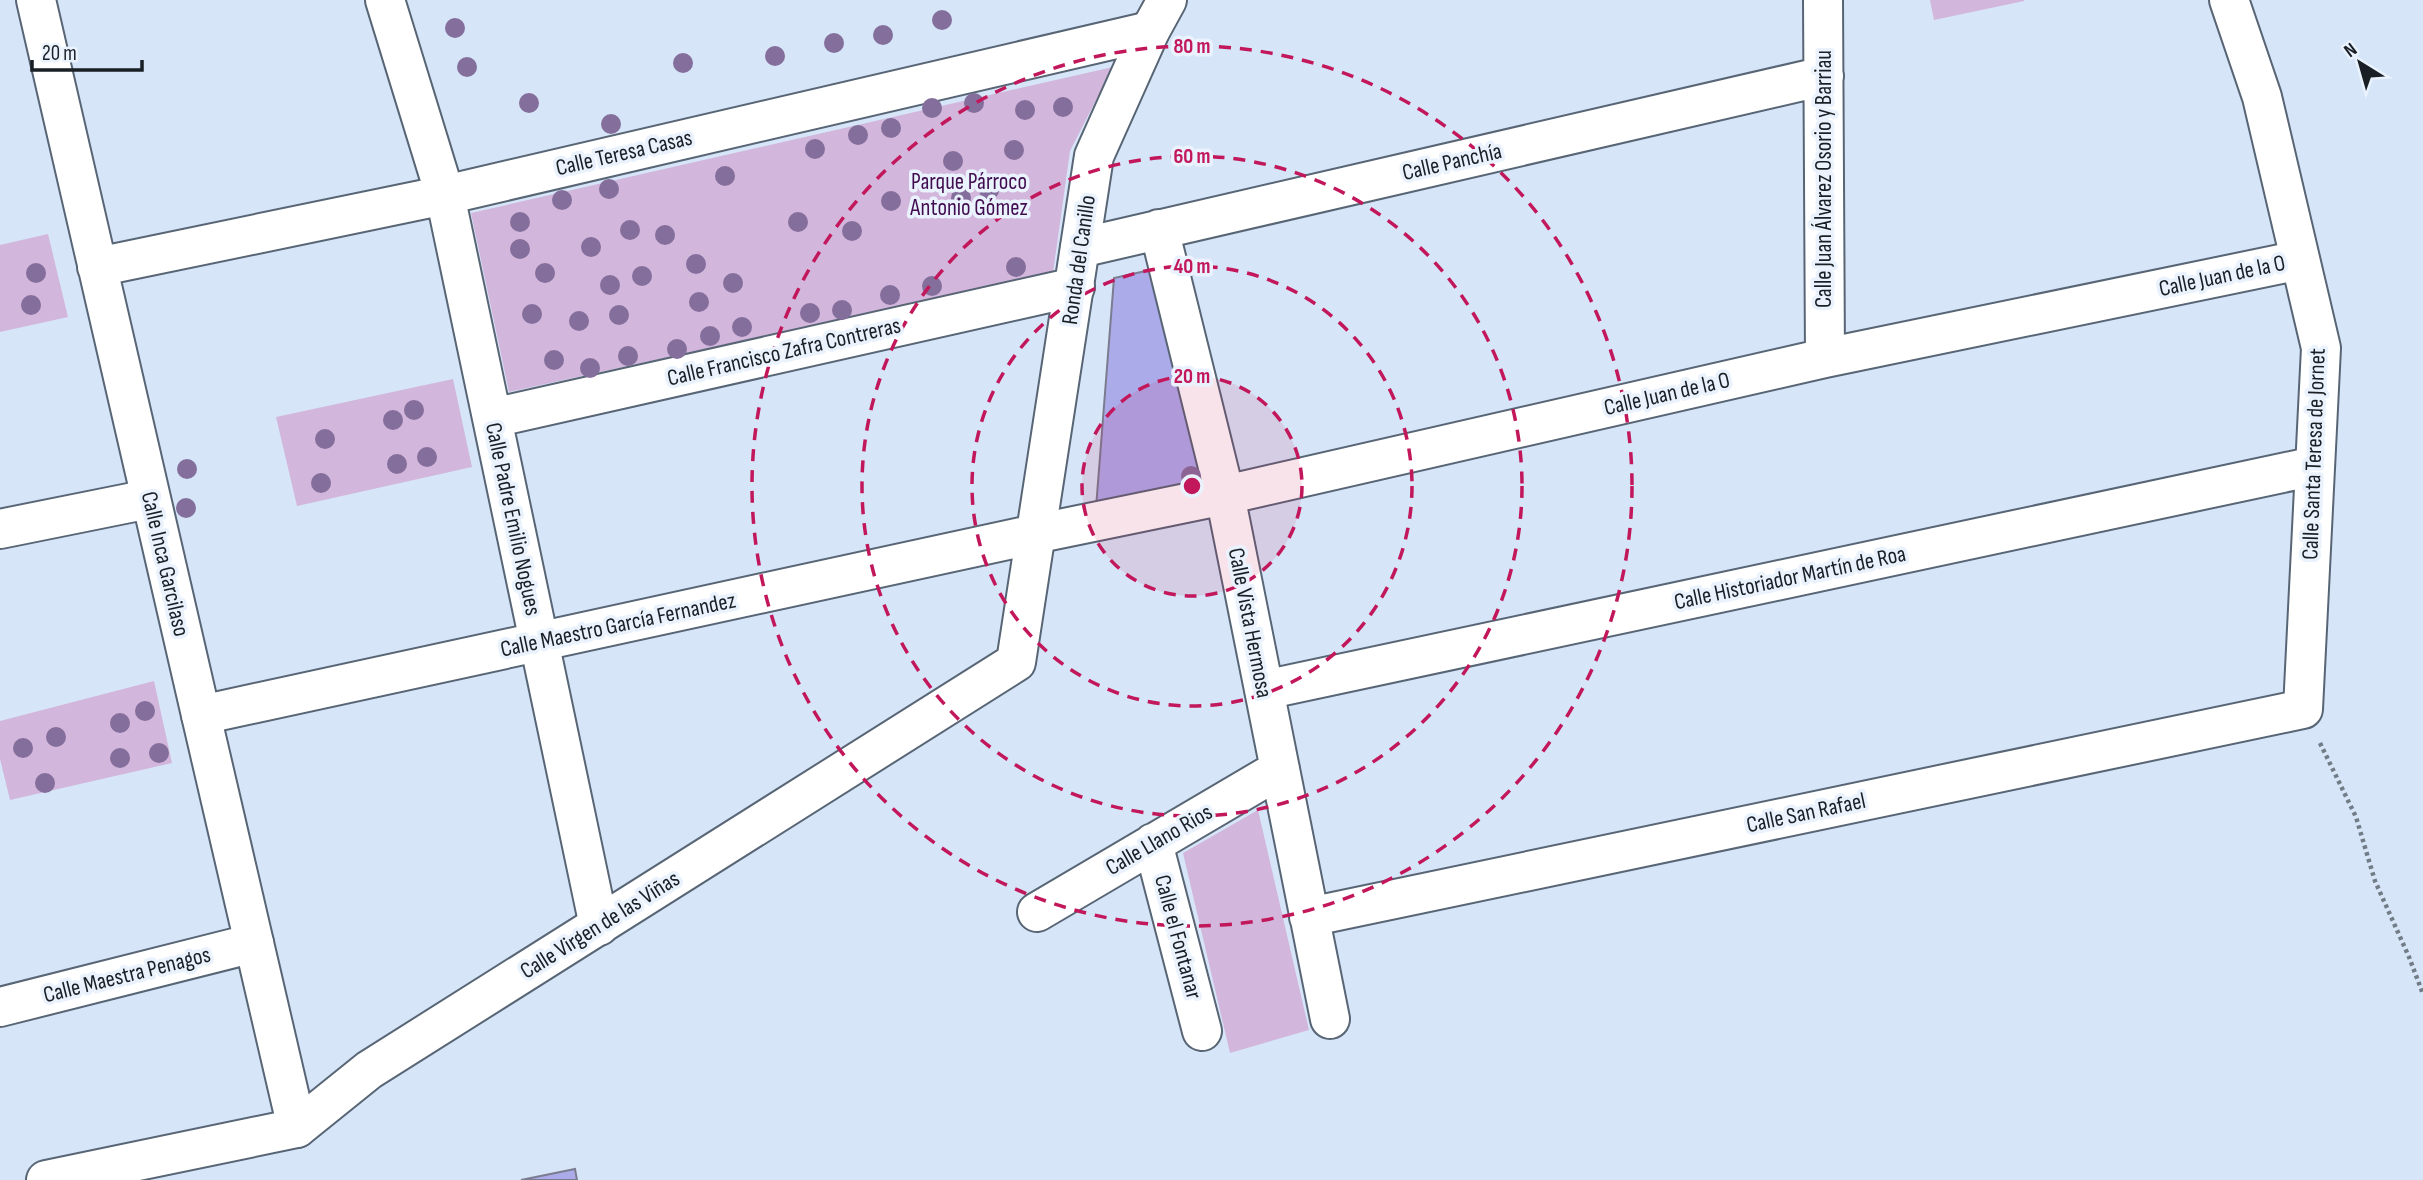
<svg xmlns="http://www.w3.org/2000/svg" width="2423" height="1180" viewBox="0 0 2423 1180" font-family="'Sofia Sans Condensed',sans-serif">
<rect width="100%" height="100%" fill="#d6e6f8"/>
<!-- green -->
<path fill="#d2b6dc" d="M1930,0H2024V1L1934,20Z
M1113,67L1070,151L1053,273L509,392L471,213Z
M48,234L68,317L0,332V245Z
M453,379L472,467L297,506L276,417Z
M154,681L172,763L10,800L0,759V721Z
M1258,810L1309,1030L1230,1053L1183,853Z"/>
<!-- building -->
<path fill="#acabea" stroke="#7b7c8f" stroke-width="2" d="M1168,266L1221,483L1096,508L1114,278Z
M575,1169L577,1180H521Z"/>
<g fill="none" stroke-linecap="round" stroke-linejoin="round">
<!-- street casing -->
<g stroke="#586575" stroke-width="42">
<path id="street" d="M36,0L201,715
M385,0L445,195L599,926
M1823,0L1825,358
M1159,229L1225,495L1330,1019
M1080,248L1824,76
M97,267L445,195L1150,31
M492,418L1075,287
M0,529L149,499
M1035,534L1225,495L1825,358L2300,260
M1264,690L2315,466
M1153,843L1202,1031
M1037,912L1280,769
M1309,917L2303,709L2321,348L2262,97L2229,0
M254,943L297,1128"/>
</g>
<!-- secondary casing -->
<g stroke="#586575" stroke-width="42">
<path id="secondary" d="M0,1007L254,943L201,715L1035,534
M46,1180L297,1128L369,1070L1016,662L1094,156L1150,31L1167,0"/>
</g>
<!-- path -->
<path stroke="#717c87" stroke-width="4.5" stroke-dasharray="3.5 3.5" stroke-linecap="butt" d="M2320,743L2356,817L2375,881L2409,957L2423,994"/>
<!-- street -->
<use href="#street" stroke="#fff" stroke-width="38"/>
<!-- secondary -->
<use href="#secondary" stroke="#fff" stroke-width="38"/>
</g>
<!-- trees -->
<g fill="#846e9b">
<circle cx="942" cy="20" r="10"/>
<circle cx="455" cy="28" r="10"/>
<circle cx="883" cy="35" r="10"/>
<circle cx="834" cy="43" r="10"/>
<circle cx="775" cy="56" r="10"/>
<circle cx="683" cy="63" r="10"/>
<circle cx="467" cy="67" r="10"/>
<circle cx="529" cy="103" r="10"/>
<circle cx="974" cy="103" r="10"/>
<circle cx="1063" cy="107" r="10"/>
<circle cx="932" cy="108" r="10"/>
<circle cx="1025" cy="110" r="10"/>
<circle cx="611" cy="124" r="10"/>
<circle cx="891" cy="128" r="10"/>
<circle cx="858" cy="135" r="10"/>
<circle cx="815" cy="149" r="10"/>
<circle cx="1014" cy="150" r="10"/>
<circle cx="953" cy="161" r="10"/>
<circle cx="725" cy="176" r="10"/>
<circle cx="609" cy="189" r="10"/>
<circle cx="989" cy="190" r="10"/>
<circle cx="961" cy="198" r="10"/>
<circle cx="562" cy="200" r="10"/>
<circle cx="891" cy="201" r="10"/>
<circle cx="520" cy="222" r="10"/>
<circle cx="798" cy="222" r="10"/>
<circle cx="630" cy="230" r="10"/>
<circle cx="852" cy="231" r="10"/>
<circle cx="665" cy="235" r="10"/>
<circle cx="591" cy="247" r="10"/>
<circle cx="520" cy="249" r="10"/>
<circle cx="696" cy="264" r="10"/>
<circle cx="1016" cy="267" r="10"/>
<circle cx="36" cy="273" r="10"/>
<circle cx="545" cy="273" r="10"/>
<circle cx="642" cy="276" r="10"/>
<circle cx="733" cy="283" r="10"/>
<circle cx="610" cy="285" r="10"/>
<circle cx="932" cy="286" r="10"/>
<circle cx="890" cy="295" r="10"/>
<circle cx="699" cy="302" r="10"/>
<circle cx="31" cy="305" r="10"/>
<circle cx="842" cy="310" r="10"/>
<circle cx="810" cy="313" r="10"/>
<circle cx="532" cy="314" r="10"/>
<circle cx="619" cy="315" r="10"/>
<circle cx="579" cy="321" r="10"/>
<circle cx="742" cy="327" r="10"/>
<circle cx="710" cy="336" r="10"/>
<circle cx="677" cy="349" r="10"/>
<circle cx="628" cy="356" r="10"/>
<circle cx="554" cy="360" r="10"/>
<circle cx="590" cy="368" r="10"/>
<circle cx="414" cy="410" r="10"/>
<circle cx="393" cy="420" r="10"/>
<circle cx="325" cy="439" r="10"/>
<circle cx="427" cy="457" r="10"/>
<circle cx="397" cy="464" r="10"/>
<circle cx="187" cy="469" r="10"/>
<circle cx="1191" cy="476" r="10"/>
<circle cx="321" cy="483" r="10"/>
<circle cx="186" cy="508" r="10"/>
<circle cx="145" cy="711" r="10"/>
<circle cx="120" cy="723" r="10"/>
<circle cx="56" cy="737" r="10"/>
<circle cx="23" cy="748" r="10"/>
<circle cx="159" cy="753" r="10"/>
<circle cx="120" cy="758" r="10"/>
<circle cx="45" cy="783" r="10"/>
</g>
<!-- distance rings -->
<circle cx="1192" cy="486" r="110" fill="#c2185b" fill-opacity=".12"/>
<g fill="none" stroke="#c2185b" stroke-width="3.5" stroke-dasharray="12 9">
<circle cx="1192" cy="486" r="110"/>
<circle cx="1192" cy="486" r="220"/>
<circle cx="1192" cy="486" r="330"/>
<circle cx="1192" cy="486" r="440"/>
</g>
<g text-anchor="middle" dominant-baseline="central" stroke-width="7" stroke-linejoin="round" paint-order="stroke">
<!-- street labels -->
<g font-size="23" fill="#191f25" stroke="#e9f2fd">
<text transform="translate(624 153) rotate(-13)">Calle Teresa Casas</text>
<text transform="translate(1452 162) rotate(-13)">Calle Panchía</text>
<text transform="translate(1824 179) rotate(-90)">Calle Juan Álvarez Osorio y Barriau</text>
<text transform="translate(1079 260) rotate(-82)">Ronda del Canillo</text>
<text transform="translate(2222 276) rotate(-12)">Calle Juan de la O</text>
<text transform="translate(784 352) rotate(-13)">Calle Francisco Zafra Contreras</text>
<text transform="translate(1667 394) rotate(-13)">Calle Juan de la O</text>
<text transform="translate(2314 454) rotate(-88)">Calle Santa Teresa de Jornet</text>
<text transform="translate(513 519) rotate(78)">Calle Padre Emilio Nogues</text>
<text transform="translate(165 564) rotate(77)">Calle Inca Garcilaso</text>
<text transform="translate(1790 578) rotate(-12)">Calle Historiador Martín de Roa</text>
<text transform="translate(1250 623) rotate(79)">Calle Vista Hermosa</text>
<text transform="translate(618 625) rotate(-12)">Calle Maestro García Fernandez</text>
<text transform="translate(1806 813) rotate(-12)">Calle San Rafael</text>
<text transform="translate(1159 840) rotate(-30)">Calle Llano Rios</text>
<text transform="translate(600 925) rotate(-32)">Calle Virgen de las Viñas</text>
<text transform="translate(1178 937) rotate(75)">Calle el Fontanar</text>
<text transform="translate(127 975) rotate(-14)">Calle Maestra Penagos</text>
</g>
<!-- park labels -->
<g font-size="23" fill="#400b4f" stroke="#e9f2fd">
<text x="969" y="182">Parque Párroco<tspan x="969" dy="26">Antonio Gómez</tspan></text>
</g>
</g>
<circle cx="1192" cy="486" r="10" fill="#c2185b" stroke="#e9f2fd" stroke-width="3.5"/>
<g font-size="21" text-anchor="middle" font-weight="bold" fill="#c2185b" stroke="#e9f2fd" stroke-width="7" stroke-linejoin="round" paint-order="stroke">
<text x="1192" y="53">80 m</text>
<text x="1192" y="163">60 m</text>
<text x="1192" y="273">40 m</text>
<text x="1192" y="383">20 m</text>
</g>
<!-- north arrow -->
<g transform="translate(2360 63) rotate(323)" stroke="#e9f2fd" stroke-width="5" paint-order="stroke">
<path d="M0-5L12 26L0 18L-12 26Z" fill="#191f25"/>
<text y="-10" font-size="19" font-weight="bold" text-anchor="middle" fill="#191f25">N</text>
</g>
<!-- scale -->
<path d="M32 60v10h110v-10" fill="none" stroke="#191f25" stroke-width="3.5"/>
<text x="42" y="60" font-size="21" fill="#191f25" stroke="#e9f2fd" stroke-width="5" paint-order="stroke">20 m</text>
</svg>
